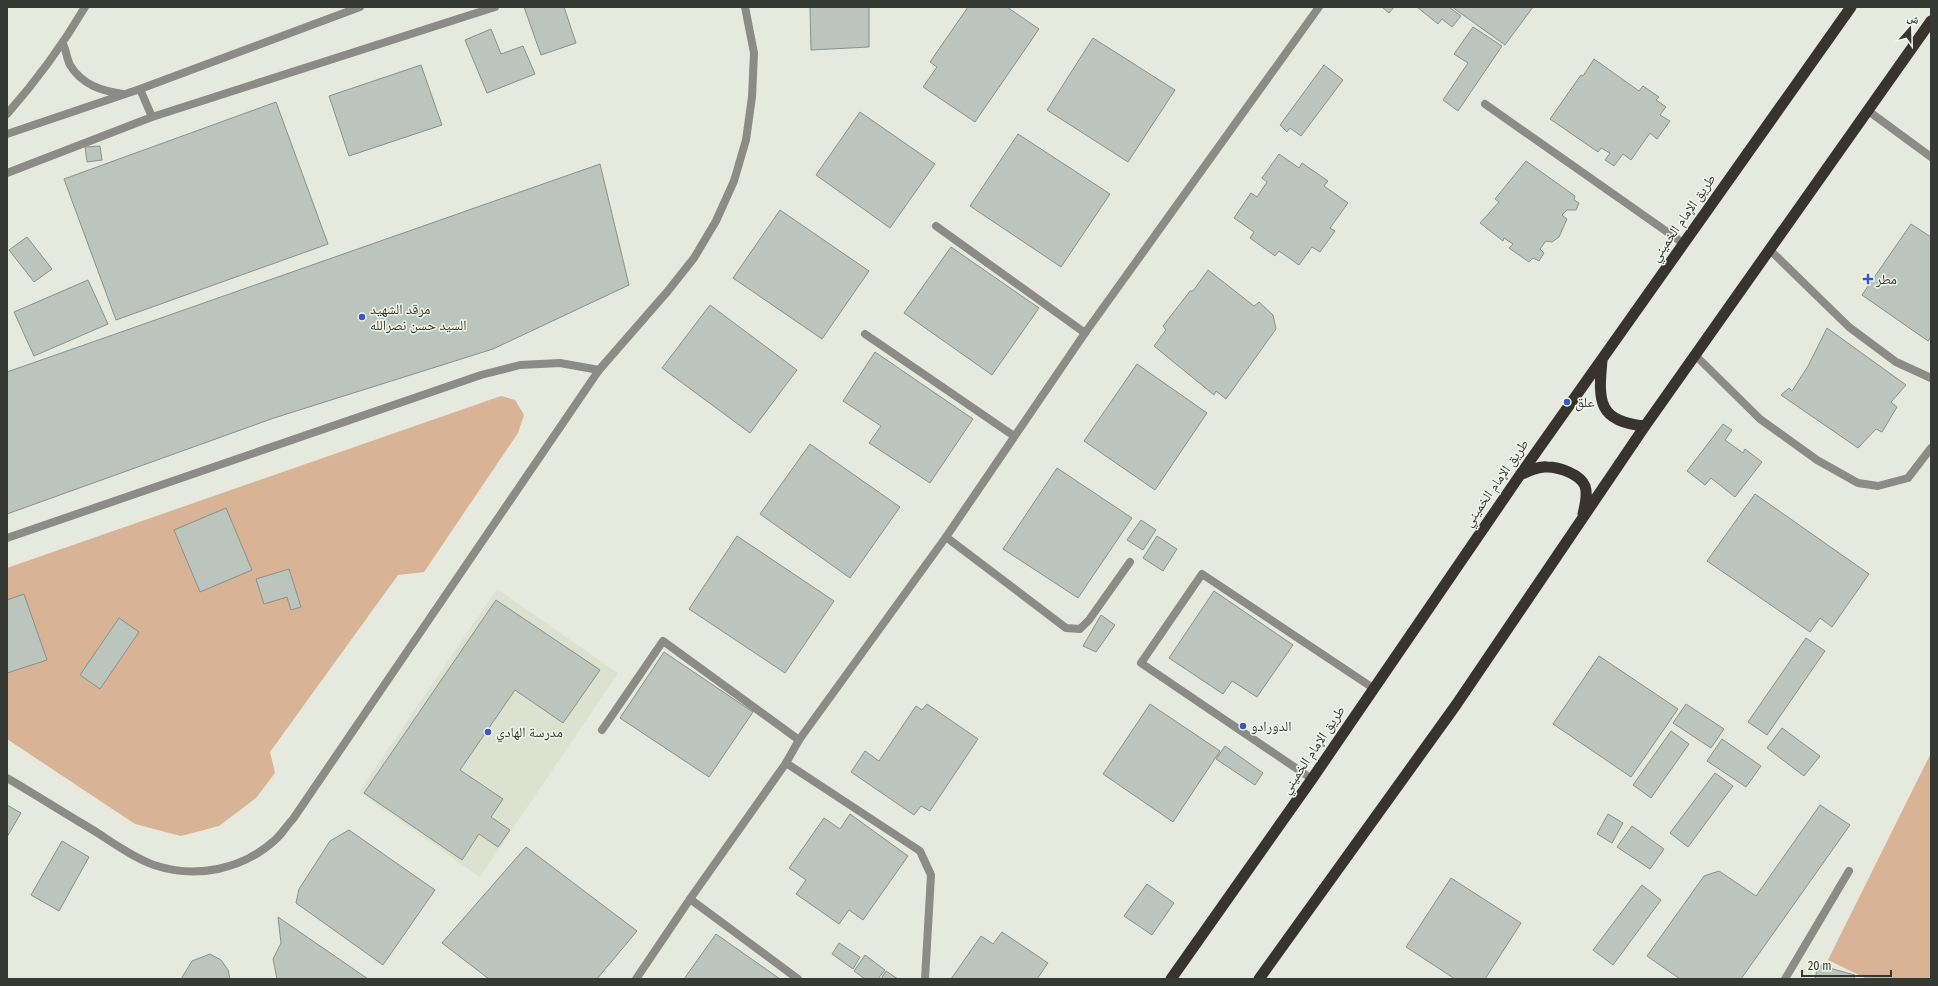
<svg xmlns="http://www.w3.org/2000/svg" width="1938" height="986" viewBox="0 0 1938 986" font-family="'Fira Sans Condensed','Noto Naskh Arabic',sans-serif">
<rect width="100%" height="100%" fill="#e5e9de"/>
<!-- built -->
<path fill="#dce2cf" d="M497,589L618,673L480,877L359,792Z"/>
<!-- green -->
<path fill="#d8b395" d="M501,396L515,400L524,415L518,433L424,572L398,575L270,752L275,773L256,798L219,826L181,836L135,824L7,739V568Z
M1931,753V979H1867L1828,960Z"/>
<!-- building -->
<path fill="#bcc5bd" stroke="#89928a" d="M524,7H564L576,43L541,55Z
M810,7H872L869,8V47L811,50Z
M968,7H1007L1039,29L975,122L923,87L937,67L930,62Z
M1382,7H1394L1389,13Z
M1417,7H1449L1461,16L1452,27L1442,19L1438,24Z
M1452,7H1533L1505,45Z
M1473,27L1502,46L1458,111L1443,100L1468,63L1454,54Z
M491,29L501,54L523,46L535,74L487,93L465,40Z
M1093,38L1175,90L1128,162L1047,110Z
M1594,59L1639,91L1643,86L1659,97L1656,100L1666,107L1660,115L1670,121L1657,139L1650,133L1631,160L1623,154L1614,166L1605,160L1610,153L1601,148L1598,152L1550,119L1581,75L1583,76Z
M421,65L442,125L349,156L329,96Z
M1324,65L1343,80L1301,136L1290,128L1287,132L1280,125Z
M276,102L328,244L116,320L64,179Z
M860,112L935,164L890,228L816,175Z
M1018,134L1110,194L1061,267L970,206Z
M100,146L102,160L87,162L85,147Z
M1279,154L1299,168L1302,163L1328,181L1324,186L1348,203L1330,228L1335,231L1320,252L1312,247L1299,265L1279,251L1275,256L1250,238L1254,232L1234,218L1251,193L1257,197L1267,182L1262,178Z
M1526,161L1575,196L1574,200L1579,203L1576,210H1567L1562,215L1567,219L1559,237L1552,242L1546,241L1540,249L1544,253L1539,261L1533,258L1529,262L1509,248L1513,244L1504,238L1503,241L1480,223L1499,202L1495,199Z
M600,164L629,285L493,349L274,418L7,514V372Z
M780,210L869,271L822,339L733,278Z
M1911,224L1931,237V337L1928,341L1862,295Z
M27,237L52,269L34,282L9,250Z
M951,247L1039,308L992,375L904,313Z
M1208,270L1254,306L1259,302L1273,315L1276,329L1226,399L1216,391L1214,395L1154,346L1166,330L1163,326L1190,291H1193Z
M88,280L108,324L34,356L14,312Z
M710,305L797,370L750,433L662,368Z
M1827,328L1906,385L1891,402L1897,407L1882,432L1876,429L1858,448L1781,395L1789,388L1792,391L1808,366Z
M875,352L973,419L930,483L869,443L881,426L843,401Z
M1137,364L1207,413L1155,490L1084,441Z
M1723,424L1732,430L1725,440L1743,453L1745,449L1762,462L1735,497L1711,478L1705,485L1687,471Z
M810,444L900,507L850,578L760,514Z
M1057,468L1132,518L1078,598L1003,549Z
M1755,494L1869,574L1832,627L1820,618L1810,632L1707,561Z
M226,508L252,570L200,592L174,530Z
M1141,520L1156,530L1143,550L1127,540Z
M737,536L834,601L785,673L689,609Z
M1157,536L1177,549L1163,571L1143,558Z
M289,569L301,607L291,610L287,597L264,604L256,579Z
M1214,591L1293,645L1257,697L1232,681L1223,694L1169,658Z
M24,594L47,660L7,673V600Z
M496,600L600,670L563,723L515,690L460,770L503,799L491,817L510,830L498,847L479,834L462,860L364,793Z
M1101,615L1115,625L1096,652L1083,646Z
M119,618L139,632L100,689L80,675Z
M1806,638L1825,651L1767,735L1748,722Z
M664,652L753,712L709,777L620,718Z
M1599,656L1678,709L1631,777L1553,724Z
M927,704L978,739L930,811L921,806L914,815L851,772L865,751L879,761L916,706L922,710Z
M1150,704L1220,751L1173,822L1103,774Z
M1686,704L1724,729L1711,748L1673,723Z
M1782,728L1820,756L1804,776L1767,748Z
M1671,731L1689,744L1651,798L1633,785Z
M1722,739L1761,766L1746,787L1707,761Z
M1225,746L1263,773L1255,785L1216,759Z
M1715,773L1733,786L1688,847L1670,833Z
M7,805L21,813L7,837Z
M1820,805L1850,825L1741,979H1680L1647,956L1704,876L1719,871L1756,896Z
M850,814L908,856L863,920L849,910L839,924L796,894L806,880L789,868L824,818L840,829Z
M1608,814L1623,823L1612,843L1597,834Z
M1632,826L1664,849L1650,869L1617,847Z
M349,830L435,890L383,965L296,903L299,889L330,841Z
M62,841L89,857L59,911L31,895Z
M526,847L637,931L597,979H489L442,943Z
M1451,878L1521,923L1485,979H1455L1406,947Z
M1147,884L1174,903L1152,935L1124,916Z
M1642,885L1661,900L1613,965L1593,950Z
M278,917L368,979H277L273,959L281,943Z
M1002,932L1048,963L1037,979H951L981,936L993,944Z
M716,934L780,979H684Z
M839,943L860,957L853,969L832,954Z
M210,954L221,960L228,970L230,979H181L192,961Z
M865,955L885,970L878,979H865L854,971Z
M1818,965L1855,975L1854,979H1815Z
M886,971L898,979H881Z"/>
<g fill="none" stroke-linecap="round" stroke-linejoin="round">
<!-- service -->
<path stroke="#8c8b86" stroke-width="8" d="M1485,104L1683,243
M1867,110L1931,157
M7,114C38,79 62,46 85,7
M936,226L1085,333
M1770,250L1849,327L1896,362L1931,378
M865,334L1014,436
M1695,355L1760,419L1817,460L1858,483L1878,486L1908,478L1931,448
M946,537L1066,628L1080,629L1089,620L1130,562
M7,538L481,375L520,365L560,363L599,370
M602,730L663,641L799,740
M786,763L920,851L931,875L925,979
M1312,779L1141,663L1202,574L1373,688
M690,899L798,979"/>
<!-- minor -->
<path stroke="#8c8b86" stroke-width="8" d="M63,44C66,50 67,59 70,65C82,85 102,91 123,94
M140,89L152,117
M7,134L140,89L360,7
M7,173L152,117L495,7
M7,778C36,795 64,813 93,830C112,842 132,857 154,865C196,879 242,870 275,840C282,834 287,825 293,819L599,370L667,292L694,258L716,221L734,181L746,140L752,97L754,53L745,7
M1785,979L1849,871"/>
<!-- tertiary -->
<path stroke="#8c8b86" stroke-width="8" d="M636,979L690,899L786,763L799,740L946,537L1085,333L1319,7"/>
<!-- trunk -->
<path stroke="#38342d" stroke-width="11" d="M1602,361C1598,401 1598,422 1645,426
M1520,475C1528,471 1538,466 1547,467C1559,467 1580,474 1585,486C1588,495 1585,505 1583,514
M1171,979L1312,779L1520,475L1851,7
M1259,979L1456,705L1645,426L1931,21"/>
</g>
<!-- markers -->
<g fill="#3957c9" stroke="#f3f6eb" stroke-width="1.5">
<path d="M1866 273h4v4h4v4h-4v4h-4v-4h-4v-4h4z"/>
<circle cx="362" cy="317" r="4"/>
<circle cx="1567" cy="402" r="4"/>
<circle cx="1243" cy="726" r="4"/>
<circle cx="488" cy="732" r="4"/>
</g>
<g text-anchor="middle" dominant-baseline="central" stroke-width="3" stroke-linejoin="round" paint-order="stroke">
<!-- street labels -->
<g font-size="14" fill="#363833" stroke="#f3f6eb">
<text transform="translate(1683 218) rotate(-55)">طريق الإمام الخميني</text>
<text transform="translate(1496 483) rotate(-55)">طريق الإمام الخميني</text>
<text transform="translate(1313 750) rotate(-56)">طريق الإمام الخميني</text>
</g>
<!-- poi labels -->
<g font-size="14" fill="#363833" stroke="#f3f6eb" text-anchor="start">
<text x="1876" y="279">مطر</text>
<text x="370" y="309">مرقد الشهيد<tspan x="370" dy="16">السيد حسن نصرالله</tspan></text>
<text x="1575" y="402">علق</text>
<text x="1251" y="726">الدورادو</text>
<text x="496" y="732">مدرسة الهادي</text>
</g>
</g>
<!-- border -->
<rect width="1938" height="986" fill="none" stroke="#363833" stroke-width="16"/>
<!-- north arrow -->
<g transform="translate(1910 28) rotate(20)" stroke="#f3f6eb" stroke-width="3" paint-order="stroke">
<path d="M0-3L7 15L0 10L-7 15Z" fill="#363833"/>
<text y="-6" font-size="11" font-weight="bold" text-anchor="middle" fill="#363833">ش</text>
</g>
<!-- scale -->
<path d="M1802 970v6h89v-6" fill="none" stroke="#363833" stroke-width="2"/>
<text x="1808" y="970" font-size="12" fill="#363833" stroke="#f3f6eb" stroke-width="3" paint-order="stroke">20 m</text>
</svg>
